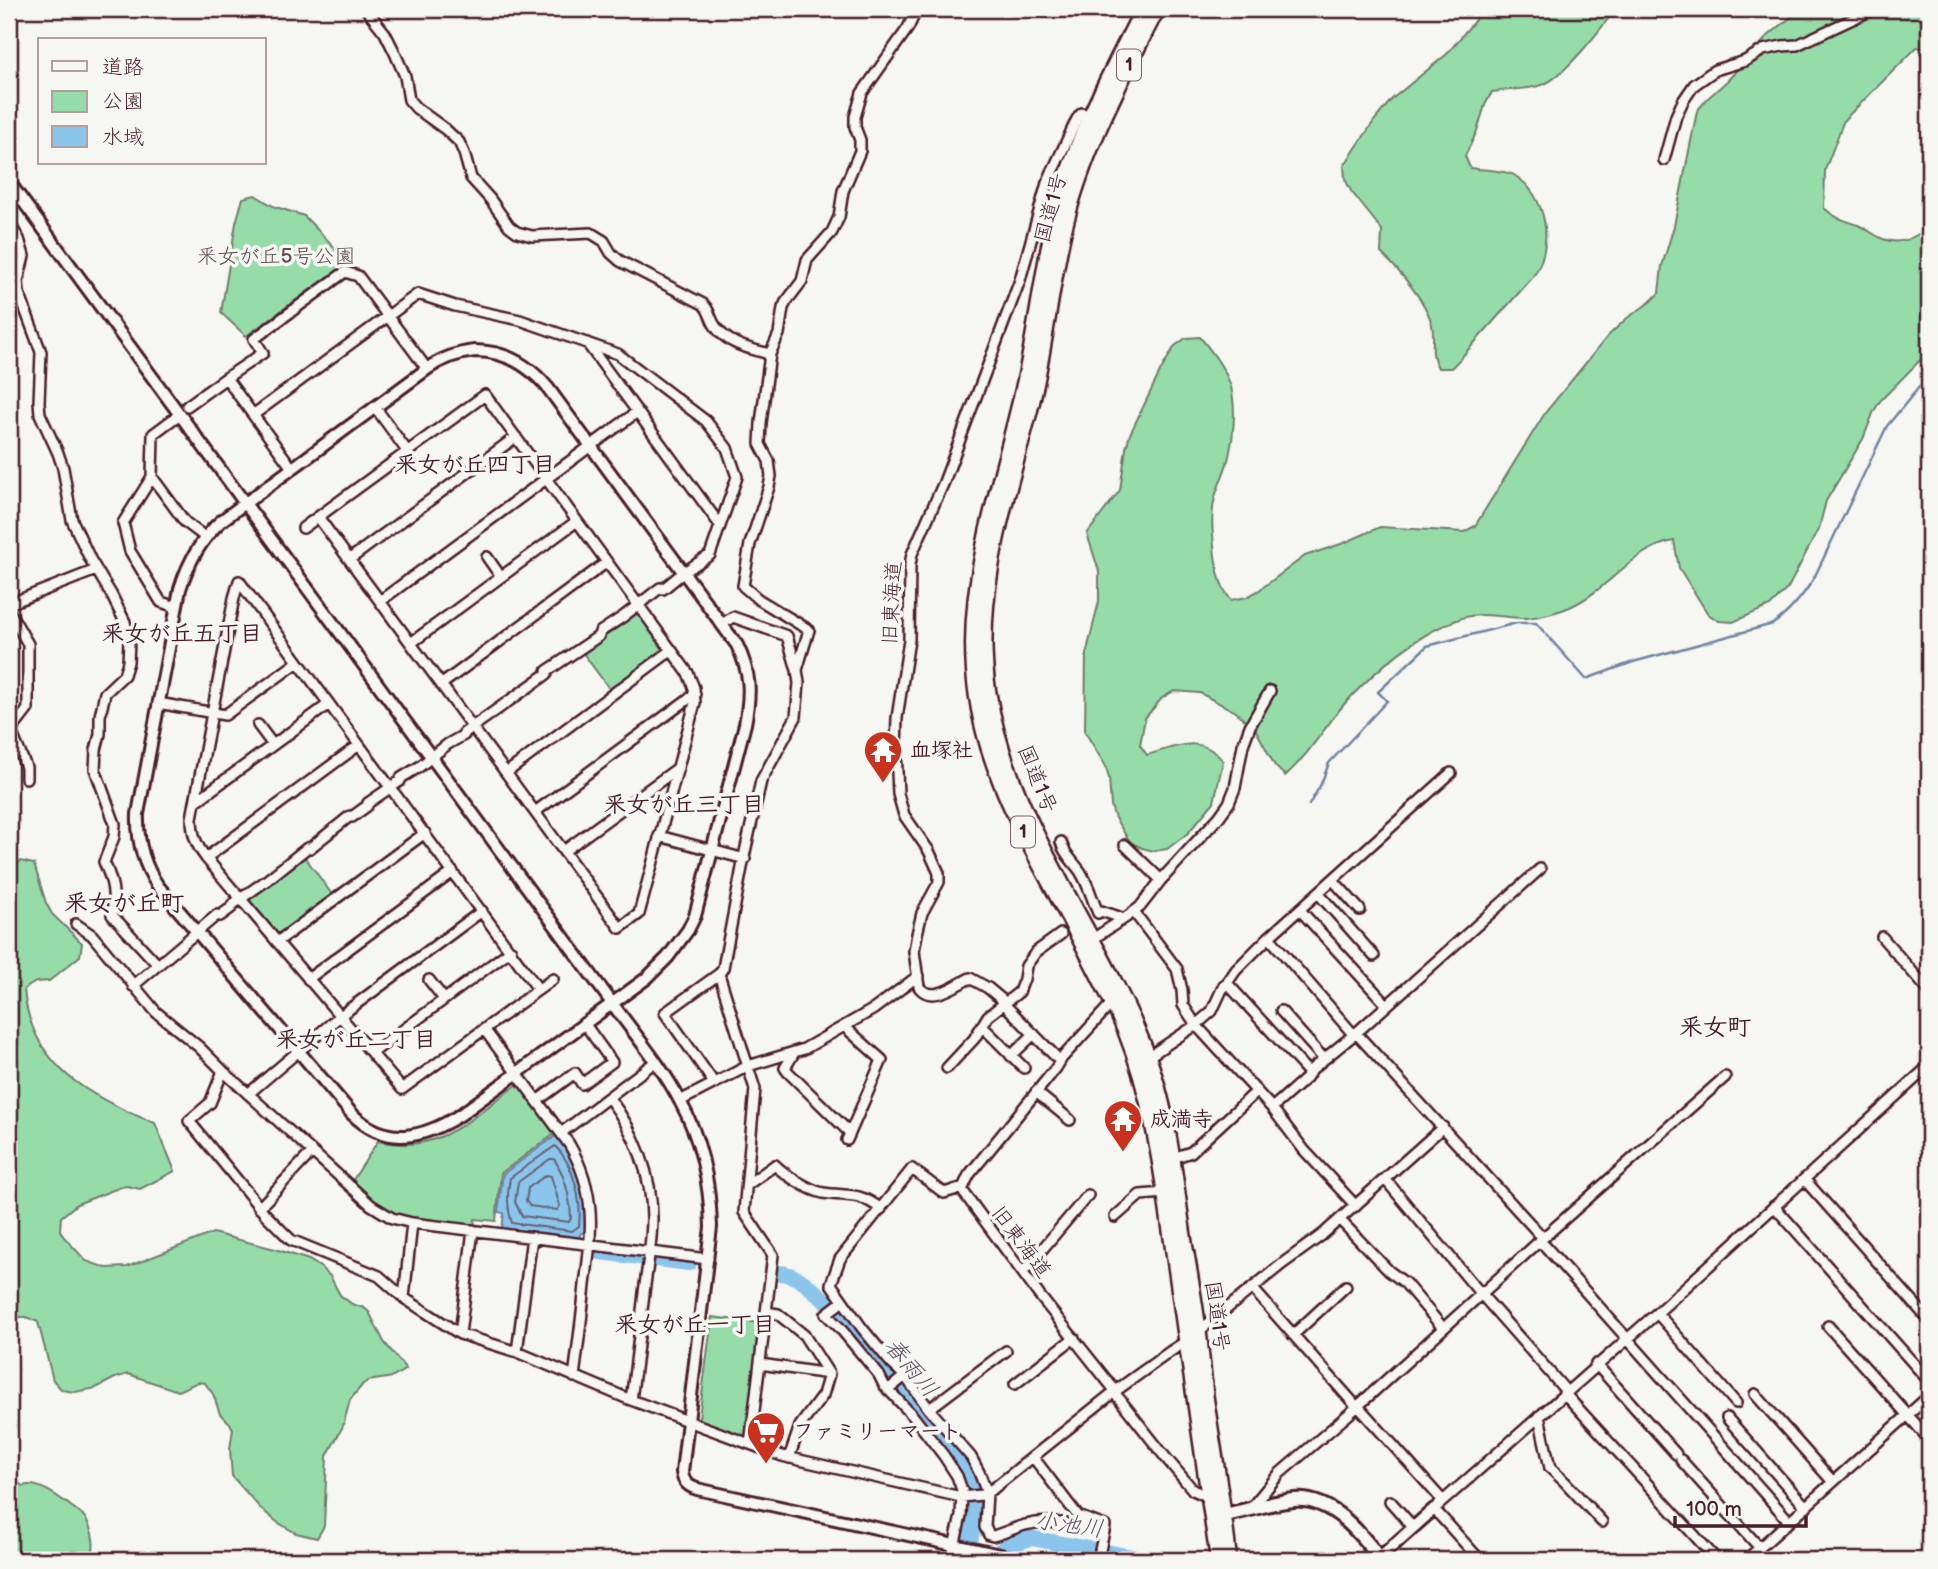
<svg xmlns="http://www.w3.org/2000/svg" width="1938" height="1569" viewBox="0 0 1938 1569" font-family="'Balsamiq Sans','Klee One',sans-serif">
<rect width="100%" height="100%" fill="#f6f6f2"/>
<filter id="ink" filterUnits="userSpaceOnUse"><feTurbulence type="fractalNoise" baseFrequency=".0143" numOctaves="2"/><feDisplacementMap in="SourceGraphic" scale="14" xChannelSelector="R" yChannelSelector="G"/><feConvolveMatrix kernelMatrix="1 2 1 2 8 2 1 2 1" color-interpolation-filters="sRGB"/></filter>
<g filter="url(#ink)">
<!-- green -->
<path fill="#96dca9" stroke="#707e6a" stroke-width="2" d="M1477,9H1615C1602,28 1563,78 1542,85C1527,90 1508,89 1492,92L1485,105L1477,131L1465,156L1470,168C1481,170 1505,170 1514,175C1548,196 1555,247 1532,278L1460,359L1451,368H1438C1428,348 1436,343 1432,325C1427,302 1398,269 1381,253L1382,230L1351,191L1345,179L1344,166L1374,121L1392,99L1447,54L1475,20Z
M1801,9H1929V50L1917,47L1844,120L1825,170L1824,208C1836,219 1844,220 1858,225C1867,229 1874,235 1883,239C1901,246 1915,237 1929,227V351L1880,401L1874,411L1863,439L1826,501L1819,528L1788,588L1770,606L1733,622L1719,621L1708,614L1679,568L1674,541C1633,548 1609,589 1572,606C1561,611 1537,618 1525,618C1505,618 1481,611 1462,618C1417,633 1378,668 1346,702C1325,726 1309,755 1285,776L1275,766L1256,730L1236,712L1200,693L1174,691L1162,698L1145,718L1140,745L1147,755C1176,747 1201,733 1223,761L1214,802L1188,833L1167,849L1154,851L1142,848L1130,842L1115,818L1111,806L1109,778L1105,765L1085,732L1086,655L1099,601V571L1087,534L1120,490L1126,448L1130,434L1161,370L1175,346L1186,338L1200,337C1212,352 1225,368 1231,387C1236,408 1234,435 1229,456C1226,470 1219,483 1215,497C1210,517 1213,536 1215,556C1218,573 1220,586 1231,600L1247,597L1258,591L1305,556L1344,543L1380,527L1464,532L1475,526L1545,413L1607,337L1626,319L1650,302L1659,293L1662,266L1674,226L1697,111L1707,99L1727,81L1768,36Z
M255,195L273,206L304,216L349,262L246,336L221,313L236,223L243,198Z
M637,613L642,614L665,646L664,652L611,691L583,653Z
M305,857L333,896L281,935L275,934L249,903V899Z
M20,861L34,864L46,903L52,914L82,943L80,956L49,981L36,982L24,989C30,1066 91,1098 155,1123L175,1171L140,1189L127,1186L121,1187L77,1204L61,1217L60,1230L63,1236L86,1261L106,1268L127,1267L213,1233L275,1249L309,1260L320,1267L330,1276L340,1295L352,1304L364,1308L369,1312L384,1342L406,1369L393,1377L368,1381L363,1384L350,1400L343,1426L327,1456L324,1526L317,1538L296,1533L277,1522L260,1508L232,1476L230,1449L233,1429L230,1423L220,1414L213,1394L205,1383L198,1382L178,1391L128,1374L115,1378L96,1388L75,1392L62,1390L53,1380L38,1322L26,1317H19L9,1329V872Z
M517,1085H520L556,1133L501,1173L496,1221L475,1219L474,1225C442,1222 404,1225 377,1205C368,1198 360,1190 351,1183L378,1141C438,1156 472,1117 517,1085Z
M712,1317L761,1323L747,1435L744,1437L702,1422L699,1418Z
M9,1477L23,1486C42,1480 68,1505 83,1515C92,1527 98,1548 89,1560H9Z"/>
<!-- water -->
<path fill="#8cc5eb" stroke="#72839e" stroke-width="2" d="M557,1135C581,1166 586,1195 587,1233H581L578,1239L502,1229L504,1213L498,1212L503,1174Z"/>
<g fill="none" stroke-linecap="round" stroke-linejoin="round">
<!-- shore -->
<path stroke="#646178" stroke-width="2" d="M555,1146C574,1164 582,1201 579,1226L572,1231L512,1223C507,1207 507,1196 510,1178Z
M550,1159H554C566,1177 570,1197 571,1218L569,1222L522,1216L515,1202L518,1182Z
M546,1175L551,1176L560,1206L557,1210L530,1206L526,1201L528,1188Z"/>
<!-- stream -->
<path stroke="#72839e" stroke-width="2.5" d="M1309,805L1321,784L1329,763L1387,701L1378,692L1427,646L1517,623H1536L1586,679L1633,662L1773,624C1790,612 1803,596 1814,578L1887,426L1929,375"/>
<!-- river -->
<path stroke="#8cc5eb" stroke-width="16" d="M597,1250L600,1252L689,1263
M777,1273C788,1273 797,1277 806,1284C847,1316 874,1362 908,1400C928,1423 955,1449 967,1476C980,1504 973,1532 966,1560
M989,1560L1008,1545L1031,1538L1148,1560"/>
<!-- minor casing -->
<g stroke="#4a1f2b" stroke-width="14">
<path id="minor" d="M366,9L385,33L394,51L405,76L409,100L416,108L445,129L459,142L464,153L471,178L490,199L509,226L517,232L532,236L591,233L604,241L611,253L620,261L703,304C709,309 710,317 714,324C725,344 750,349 770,354
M1664,160L1676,116L1683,101L1694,85L1715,70L1745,61L1763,50L1782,46L1797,45L1874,9
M9,223L19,239L24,256L18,281L19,293L41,352L39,402L40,414L58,453L63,468L72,520L90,559L111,594L125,622L129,641L128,662L124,675L105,693L100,716V734L96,750L95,769L115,824L114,837L104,862C113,882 115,893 112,915L158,965
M587,343L720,525
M485,395L688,673L694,688L695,703L639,914L620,928L318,517Z
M187,406L226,378
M375,407L407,451
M292,468L226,378L263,353L254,339L345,272L358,276L427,369
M152,477L185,522L205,537
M303,528L318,517
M487,557L501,577
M350,559L516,437
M239,581L234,598L192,818C192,834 196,845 206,858L402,1089L553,979
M239,581L538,989
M9,598L14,602L96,570
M380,601L637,412
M176,607L161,602L130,551L123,523L152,477L153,434L180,414
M9,611L28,644V709L11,731L26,767V778
M722,624L733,617L787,636L797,670
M411,643L577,521
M442,684L607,562
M158,703L225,715L298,662
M258,725L273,745
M506,773L672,650
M195,802L329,704
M535,812L695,694
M659,836L745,859
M1061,842C1064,854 1073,861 1080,871C1088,883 1092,899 1098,913L1101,911L1119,917L1121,921
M1125,845L1161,880
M564,851L678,768
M206,858L359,745
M1333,880L1360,910
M1318,893L1374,956
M1300,910L1387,1005
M1134,912L1177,969L1182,990L1183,1005L1196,1025L1272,1108L1306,1078L1312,1069L1356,1033L1540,869
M76,924L92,935L156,1012L199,1047L223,1071L371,1205L392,1218L412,1223L708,1259
M1269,937L1353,1034
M1882,937L1929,991
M277,942L425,833
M1088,942L1128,916L1140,907L1161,880L1219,817L1229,803L1235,788L1243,745L1250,726L1270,691
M719,974L755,1089L744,1212L773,1255L750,1444
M308,979L453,872
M429,980L444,999
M133,986L217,915L220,916L231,908L232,905L267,880L307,848H310L350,816L352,817L367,806L368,803L400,781L401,778L419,767L448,744L464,735V733L547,674V671L599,636L600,632L624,616L660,588L663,589L684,572L710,555L737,477L727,448L706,421L618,354L520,320L455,306L418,294L253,415
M1006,1003L988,988L970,978C956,985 932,1004 919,987L914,951L917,934L922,913L939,882V873L929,851L904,815L898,794L896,749L897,718L909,640L910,565L912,554L944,482L1020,280L1047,183L1077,119L1082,113L1094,118
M1112,1003L1062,1058L1056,1068L969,1175L962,1190L1039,1295L1113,1388L1114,1392L1166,1458L1193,1490L1209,1497
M1004,1004L1060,1061
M1281,1011L1324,1059
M982,1026L1024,1068
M845,1027L882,1060L847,1140
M484,1029L569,1144C597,1192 592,1232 585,1285C582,1316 578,1346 574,1377
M1356,1033L1543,1238
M372,1053L511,950
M794,1053L785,1068L788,1072L850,1133
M1011,1056L1034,1034
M1145,1059L1196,1025L1212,1011L1224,985L1227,983
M947,1068L974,1039L988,1016L1019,992L1024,979L1026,966L1036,952L1061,934
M223,1071L210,1103L189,1121L265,1214L291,1240L379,1276L404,1298L460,1334L517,1352L631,1400L782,1456L961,1497L982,1495L994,1488L1114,1392L1171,1351L1188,1340L1282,1264L1322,1235L1443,1127
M1309,1073L1227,983L1236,970L1269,937L1451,773
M714,1083L665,1013L719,974L723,968L745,852L761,781L796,717L799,683L797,670L809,630L758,599L743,586L750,544L769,487L771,476L769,461L760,444L761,423L770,354L779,334L783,308L786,302L802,281L807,260L832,232L839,217L843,191L860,151V140L855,127V117L862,93L908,28L917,9
M1036,1092L1070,1120
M248,1094L340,1016L482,911
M609,1098C635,1132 652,1175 652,1218C652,1243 647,1268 644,1293C640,1328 636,1364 631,1400
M537,1101L575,1073L582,1084L612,1062L584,1023
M680,1101L748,1066L804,1049L874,1009L918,976
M1272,1108L1304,1150L1356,1206
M561,1133L655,1062
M1173,1158L1191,1152L1257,1091
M1385,1179L1481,1294L1566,1391
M1804,1179L1929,1320
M747,1185L775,1165C785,1175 809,1190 823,1193C849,1197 857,1191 881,1209
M961,1188L944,1193L912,1169L840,1259L831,1284L862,1328L891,1363L905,1376L929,1409L971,1457L979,1472L987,1493L985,1527L989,1535L993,1536C1004,1533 1014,1528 1025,1525C1052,1518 1078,1526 1104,1532
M1774,1206L1929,1381
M259,1208L312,1152
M1115,1217L1140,1195L1165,1193
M1340,1220L1389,1271L1405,1283L1443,1328
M1539,1242L1545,1246L1789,1521
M1023,1272L1088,1195
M1253,1289L1356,1406
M404,1298L412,1223
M843,1301L826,1314L840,1328L879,1375L884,1385L913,1416L944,1456L957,1476L962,1490L961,1516L951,1560
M766,1312L778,1314L804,1335L829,1374L823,1395L800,1426L789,1458
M1657,1313L1736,1403
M1828,1326L1929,1439
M460,1334L473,1230
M1293,1335L1346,1286
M517,1352L532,1237
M760,1364L829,1374
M1596,1364L1676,1454
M1015,1384L1074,1338
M888,1390L905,1376
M1564,1393L1717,1560
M1755,1394L1833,1482
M1357,1405L1443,1501
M929,1409L1006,1351
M1539,1416L1550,1468L1565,1482L1602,1522
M1727,1418L1806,1507
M1033,1457L1078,1516L1105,1526L1098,1560
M1681,1460L1760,1548
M1390,1501L1413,1527
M1250,1509L1279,1474L1349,1414L1543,1238L1725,1077
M1926,1514L1929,1511
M1480,1560L1434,1509L1657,1313L1929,1066
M1746,1560L1929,1396"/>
</g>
<!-- tertiary casing -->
<g stroke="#4a1f2b" stroke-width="16">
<path id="tertiary" d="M9,182L612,1003C635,1035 662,1066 680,1101C701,1139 710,1183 711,1227L682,1472C683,1482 688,1486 697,1489L1023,1560
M475,351C505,351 529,365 548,388L737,645C751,674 751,693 745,724L695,916L688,930L668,957L647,978L460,1115C423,1138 387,1148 352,1114L158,886C143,864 137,841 138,814L180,589C188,563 200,540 221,521L427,369C442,358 456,353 475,351Z
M1379,1558L1434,1509"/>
</g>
<!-- secondary casing -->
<g stroke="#4a1f2b" stroke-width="18">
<path id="secondary" d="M1224,1515C1247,1511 1271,1502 1294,1500C1332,1497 1360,1533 1381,1560"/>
</g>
<!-- trunk casing -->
<g stroke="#4a1f2b" stroke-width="19">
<path id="trunk" d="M1143,9C1109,75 1073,144 1055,217C1042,273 1036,332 1023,389C995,512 949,619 988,746C1004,799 1030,846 1056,894C1077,933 1097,972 1117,1012C1144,1069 1155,1130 1165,1193L1218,1560
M1157,9C1122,79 1084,149 1065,226C1051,283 1046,344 1032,402C1008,496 973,591 988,690C1008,823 1100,931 1147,1054C1170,1115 1175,1182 1185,1246C1190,1272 1194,1299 1198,1326C1201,1350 1203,1375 1206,1399C1214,1453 1224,1506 1229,1560"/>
</g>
<!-- minor -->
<use href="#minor" stroke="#f6f6f2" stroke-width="9"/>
<!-- tertiary -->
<use href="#tertiary" stroke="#f6f6f2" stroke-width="10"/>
<!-- secondary -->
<use href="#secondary" stroke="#f6f6f2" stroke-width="12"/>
<!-- trunk -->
<use href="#trunk" stroke="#f6f6f2" stroke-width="14"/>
</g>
</g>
<!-- icons -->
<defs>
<g id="temple-pin" transform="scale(2.0125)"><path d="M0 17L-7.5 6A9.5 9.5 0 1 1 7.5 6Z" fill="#c8321e" stroke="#f6f6f2"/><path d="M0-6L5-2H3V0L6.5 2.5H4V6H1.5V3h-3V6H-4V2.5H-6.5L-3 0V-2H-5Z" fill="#fff"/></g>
<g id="supermarket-pin" transform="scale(2.0125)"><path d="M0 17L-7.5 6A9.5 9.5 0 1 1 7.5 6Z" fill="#c8321e" stroke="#f6f6f2"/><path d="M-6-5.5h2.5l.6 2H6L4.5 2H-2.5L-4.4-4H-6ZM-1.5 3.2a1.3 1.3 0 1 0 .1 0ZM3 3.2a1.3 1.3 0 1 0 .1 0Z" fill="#fff"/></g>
</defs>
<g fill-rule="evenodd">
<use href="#temple-pin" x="883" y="750"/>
<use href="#temple-pin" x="1123" y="1119"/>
<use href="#supermarket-pin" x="766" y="1431"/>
</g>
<g text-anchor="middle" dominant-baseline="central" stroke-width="7" stroke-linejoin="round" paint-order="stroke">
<!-- shield labels -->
<g fill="#f6f6f2" stroke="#7e6067" stroke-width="2">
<rect x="1117" y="49.5" width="24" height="31" rx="5"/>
<rect x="1011" y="816.5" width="24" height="31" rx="5"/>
</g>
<g font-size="19" font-weight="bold" fill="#4a1f2b">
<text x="1129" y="65">1</text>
<text x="1023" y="832">1</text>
</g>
<!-- street labels -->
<g font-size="21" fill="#4a1f2b" stroke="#f6f6f2">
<text transform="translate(1051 208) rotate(-75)">国道1号</text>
<text transform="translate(892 603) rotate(-87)">旧東海道</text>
<text transform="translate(1037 779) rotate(68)">国道1号</text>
<text transform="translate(1021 1242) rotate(53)">旧東海道</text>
<text transform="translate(1217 1316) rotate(82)">国道1号</text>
</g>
<!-- park labels -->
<g font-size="21" fill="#5d4e4a" stroke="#f6f6f2">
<text x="276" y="256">釆女が丘5号公園</text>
</g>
<!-- poi labels -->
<g font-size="21" font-weight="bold" fill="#4a1f2b" stroke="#f6f6f2" text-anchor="start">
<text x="910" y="750">血塚社</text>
<text x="1150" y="1119">成満寺</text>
<text x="793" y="1431">ファミリーマート</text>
</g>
<!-- neighbourhood labels -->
<g font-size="23" font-weight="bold" fill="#4a1f2b" stroke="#f6f6f2">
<text x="475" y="465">釆女が丘四丁目</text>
<text x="182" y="634">釆女が丘五丁目</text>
<text x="684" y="805">釆女が丘三丁目</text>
<text x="356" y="1040">釆女が丘二丁目</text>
<text x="695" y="1325">釆女が丘一丁目</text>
</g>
<!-- water labels -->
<g font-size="23" font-style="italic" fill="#5e5165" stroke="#f6f6f2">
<text transform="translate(911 1368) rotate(50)">春雨川</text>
<text transform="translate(1069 1525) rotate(8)">小池川</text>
</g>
<!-- quarter labels -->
<g font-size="24" font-weight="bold" fill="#4a1f2b" stroke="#f6f6f2">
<text x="124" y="903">釆女が丘町</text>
<text x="1715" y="1027">釆女町</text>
</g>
</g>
<!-- margin -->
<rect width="1938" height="1569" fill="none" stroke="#f6f6f2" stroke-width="35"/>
<rect x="18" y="18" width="1903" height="1534" fill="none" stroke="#4a1f2b" stroke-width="2.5" filter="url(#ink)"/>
<!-- legend -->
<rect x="38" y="38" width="228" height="126" fill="#f6f6f2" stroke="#b1a0a2" stroke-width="2"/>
<rect x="52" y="61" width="35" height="10" fill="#f6f6f2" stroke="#b1a0a2" stroke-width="2"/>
<text x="102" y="74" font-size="21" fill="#4a1f2b">道路</text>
<rect x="52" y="91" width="35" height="21" fill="#96dca9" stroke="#b1a0a2" stroke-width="2"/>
<text x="102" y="108" font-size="21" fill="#4a1f2b">公園</text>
<rect x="52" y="126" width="35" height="21" fill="#8cc5eb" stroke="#b1a0a2" stroke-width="2"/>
<text x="102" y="144" font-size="21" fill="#4a1f2b">水域</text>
<!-- scale -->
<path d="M1675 1516v10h131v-10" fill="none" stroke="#4a1f2b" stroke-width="3.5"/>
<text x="1686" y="1516" font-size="21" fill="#4a1f2b" stroke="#f6f6f2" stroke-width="5" paint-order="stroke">100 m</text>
</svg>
